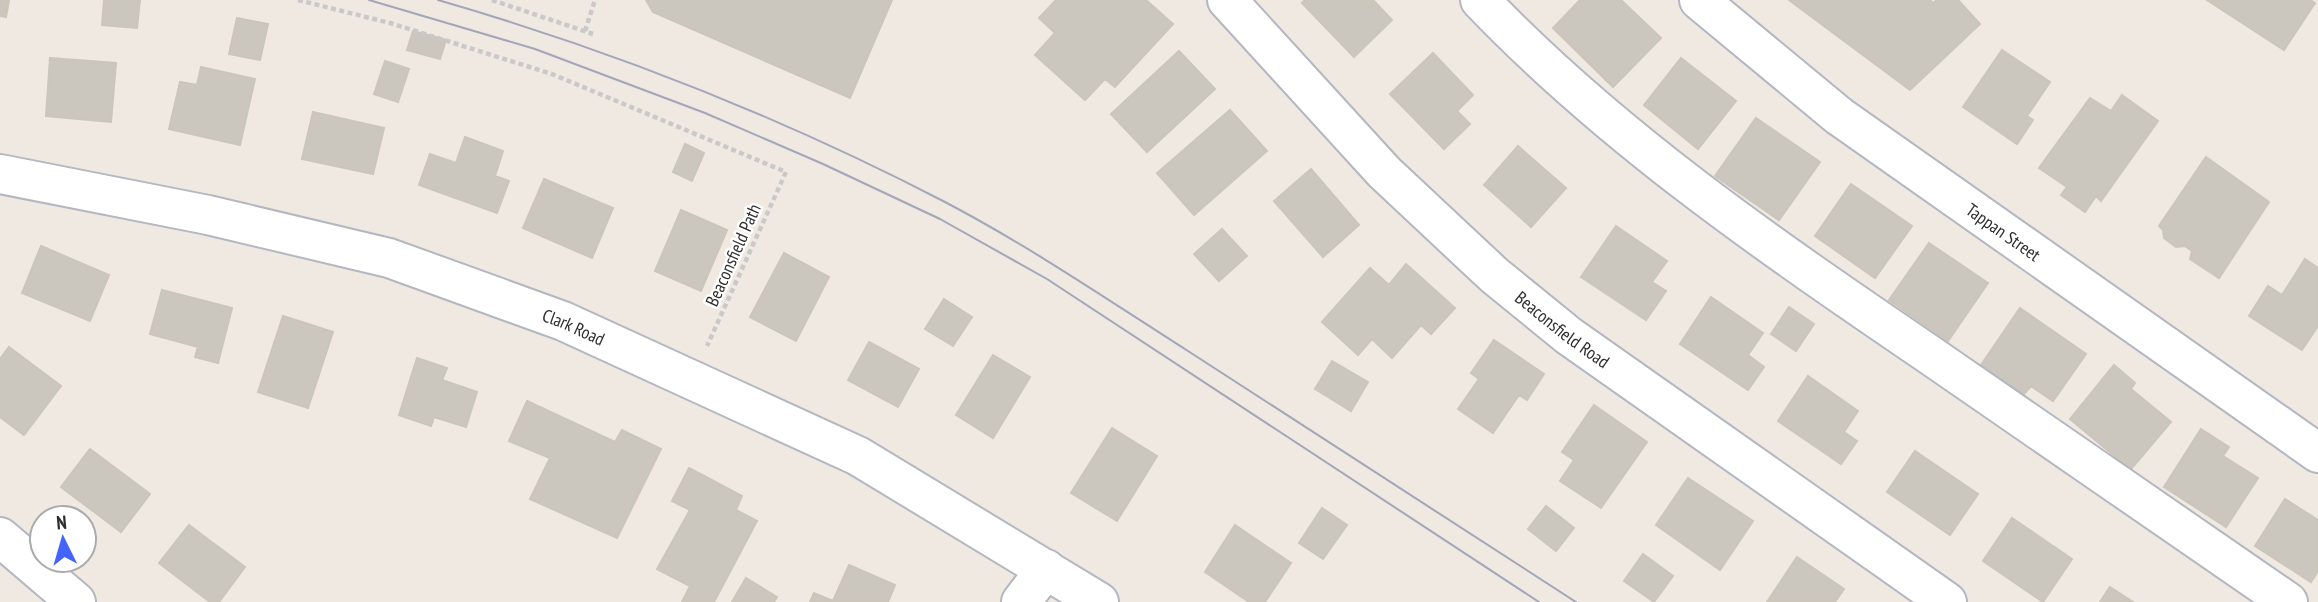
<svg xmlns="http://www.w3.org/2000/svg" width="2318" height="602" viewBox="0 0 2318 602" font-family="'PT Sans Narrow',sans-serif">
<rect width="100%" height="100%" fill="#efe9e1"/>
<!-- building -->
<path fill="#cbc7bf" stroke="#cbc5ba" stroke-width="2" d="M0,0H9L6,17L0,16Z
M104,0H140L137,28L102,25Z
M646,0H892L850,98L653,12Z
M1056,0H1146L1173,24L1115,87L1105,79L1085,100L1035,55L1055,33L1039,18Z
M1305,0H1373L1392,20L1354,57L1302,3Z
M1580,0H1621L1661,38L1613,87L1553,28Z
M1789,0H1930L1933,3L1937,0H1958L1980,24L1910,90Z
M2207,0H2310L2315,3L2284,50Z
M237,18L268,24L260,60L229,54Z
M413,31L446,40L440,59L407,50Z
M2002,50L2050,82L2027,116L2033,120L2017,144L1963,107Z
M1179,51L1215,89L1147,152L1111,114Z
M1433,53L1473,95L1457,111L1470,124L1444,149L1390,94Z
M50,58L116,63L111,122L46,116Z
M1681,58L1736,101L1698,149L1644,105Z
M385,61L409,69L398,102L374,94Z
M201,67L255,79L240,145L169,129L180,82L197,85Z
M2122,95L2158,121L2101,201L2096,196L2085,212L2061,195L2067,187L2039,168L2090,98L2111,111Z
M1230,110L1267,151L1194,215L1157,173Z
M313,112L384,128L373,174L302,159Z
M1756,118L1820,162L1779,220L1715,176Z
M465,137L503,151L495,176L509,181L497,213L419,185L430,154L456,163Z
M685,144L704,153L692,181L673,172Z
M1518,146L1566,188L1531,227L1484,185Z
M2206,157L2269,202L2219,278L2190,259L2192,251L2185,246L2176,247L2164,238L2163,230L2159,226Z
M1311,169L1359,225L1323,257L1274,201Z
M544,179L613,208L592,258L523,228Z
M1851,184L1912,226L1875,278L1815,236Z
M681,210L727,230L701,291L655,271Z
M1616,226L1667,261L1652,282L1666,291L1646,320L1581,277Z
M1222,229L1247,256L1219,281L1194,254Z
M1929,243L1988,283L1948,341L1889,300Z
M41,246L109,275L90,321L22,293Z
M784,253L829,277L796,341L750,317Z
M2305,259L2318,268V326L2302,350L2249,316L2268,286L2282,295Z
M1406,264L1455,308L1431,334L1421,325L1392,358L1372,339L1358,355L1322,322L1370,268L1389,285Z
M162,290L232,308L218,363L195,357L198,347L150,334Z
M1711,297L1763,333L1748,355L1764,367L1748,390L1680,344Z
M944,299L972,317L953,346L925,329Z
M1789,307L1814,324L1796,351L1771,334Z
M2020,308L2086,354L2053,401L2031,386L2024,394L1981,365Z
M283,316L333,332L308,408L258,392Z
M1494,340L1544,374L1527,400L1519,395L1493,433L1458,409L1479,379L1471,373Z
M869,342L919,369L898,407L848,380Z
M9,347L61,386L24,435L0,417V359Z
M993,355L1030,377L993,438L956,415Z
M417,358L447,368L442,380L477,392L466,427L434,417L431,426L399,415Z
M1332,361L1368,382L1351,411L1315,389Z
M2114,365L2135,383L2131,389L2171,422L2121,481L2107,469L2117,458L2070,419Z
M1808,376L1858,411L1844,432L1857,441L1841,464L1778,421Z
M527,401L615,442L622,430L661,449L617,538L530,499L550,458L509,441Z
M1594,405L1647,442L1601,508L1560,481L1574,460L1562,452Z
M1112,428L1157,456L1117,521L1071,493Z
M2201,429L2229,447L2223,456L2258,478L2226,527L2164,487Z
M90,449L150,494L121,532L61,487Z
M1915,451L1978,494L1950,535L1887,492Z
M689,468L742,496L736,510L757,521L714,602H682L690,586L657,569L690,510L672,501Z
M1688,478L1753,521L1720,570L1656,525Z
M2285,499L2318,520V571L2311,582L2255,546Z
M1546,506L1574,528L1556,551L1528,529Z
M1322,508L1347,525L1323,559L1299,543Z
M2012,518L2072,559L2043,602L1983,561Z
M189,525L245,567L219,602H210L159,563Z
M1235,525L1291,563L1265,602H1249L1205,572Z
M1643,554L1673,576L1654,602L1624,581Z
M1797,557L1844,589L1835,602H1767Z
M849,565L895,585L888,602H810L814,593L833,601Z
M746,578L777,597L774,602H732Z
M2110,587L2133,602H2100Z"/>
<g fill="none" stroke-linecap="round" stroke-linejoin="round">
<!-- minor casing -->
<g stroke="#b4b7c1" stroke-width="42">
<g id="minor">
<path id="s1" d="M1227,0L1384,172L1494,275L1569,336L1947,602"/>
<path d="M1480,0C1612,138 1770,246 1927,353C2047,436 2168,519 2288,602"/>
<path id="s2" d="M1699,0L1839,116L2318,453"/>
<path id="s3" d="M0,174L208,215L389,258L563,321L858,456L1099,602"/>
<path d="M0,537L76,602"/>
<path d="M1021,602L1046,569"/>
</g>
</g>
<!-- path -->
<path stroke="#c9c9c9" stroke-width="4.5" stroke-dasharray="5 3.5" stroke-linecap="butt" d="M298,0L390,23L552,74L786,172L707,346
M492,0L593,34
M585,31L595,0"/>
<!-- minor -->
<use href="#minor" stroke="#fff" stroke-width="38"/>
<!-- tram -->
<path stroke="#a3a6b8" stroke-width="2" d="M369,0L535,49L705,113L823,164L940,219L1047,279L1539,602
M438,0C611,50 785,119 945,202C1029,246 1108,300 1188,351C1318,434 1447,518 1576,602"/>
</g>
<g text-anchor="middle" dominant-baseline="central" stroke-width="5" stroke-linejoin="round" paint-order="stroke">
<!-- street labels -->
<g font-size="18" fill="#2e2e2e" stroke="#fff">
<text stroke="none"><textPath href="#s2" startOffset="383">Tappan Street</textPath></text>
<text transform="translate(733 255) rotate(-66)">Beaconsfield Path</text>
<text stroke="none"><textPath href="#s3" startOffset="595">Clark Road</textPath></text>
<text stroke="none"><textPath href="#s1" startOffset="471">Beaconsfield Road</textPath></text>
</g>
</g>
<!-- north arrow -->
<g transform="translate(63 539) rotate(355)"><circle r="33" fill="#ffffff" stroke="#ababab" stroke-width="2"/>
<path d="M0-5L12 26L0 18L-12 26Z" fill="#4264fb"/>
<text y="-10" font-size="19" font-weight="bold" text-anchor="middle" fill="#2e2e2e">N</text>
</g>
</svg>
